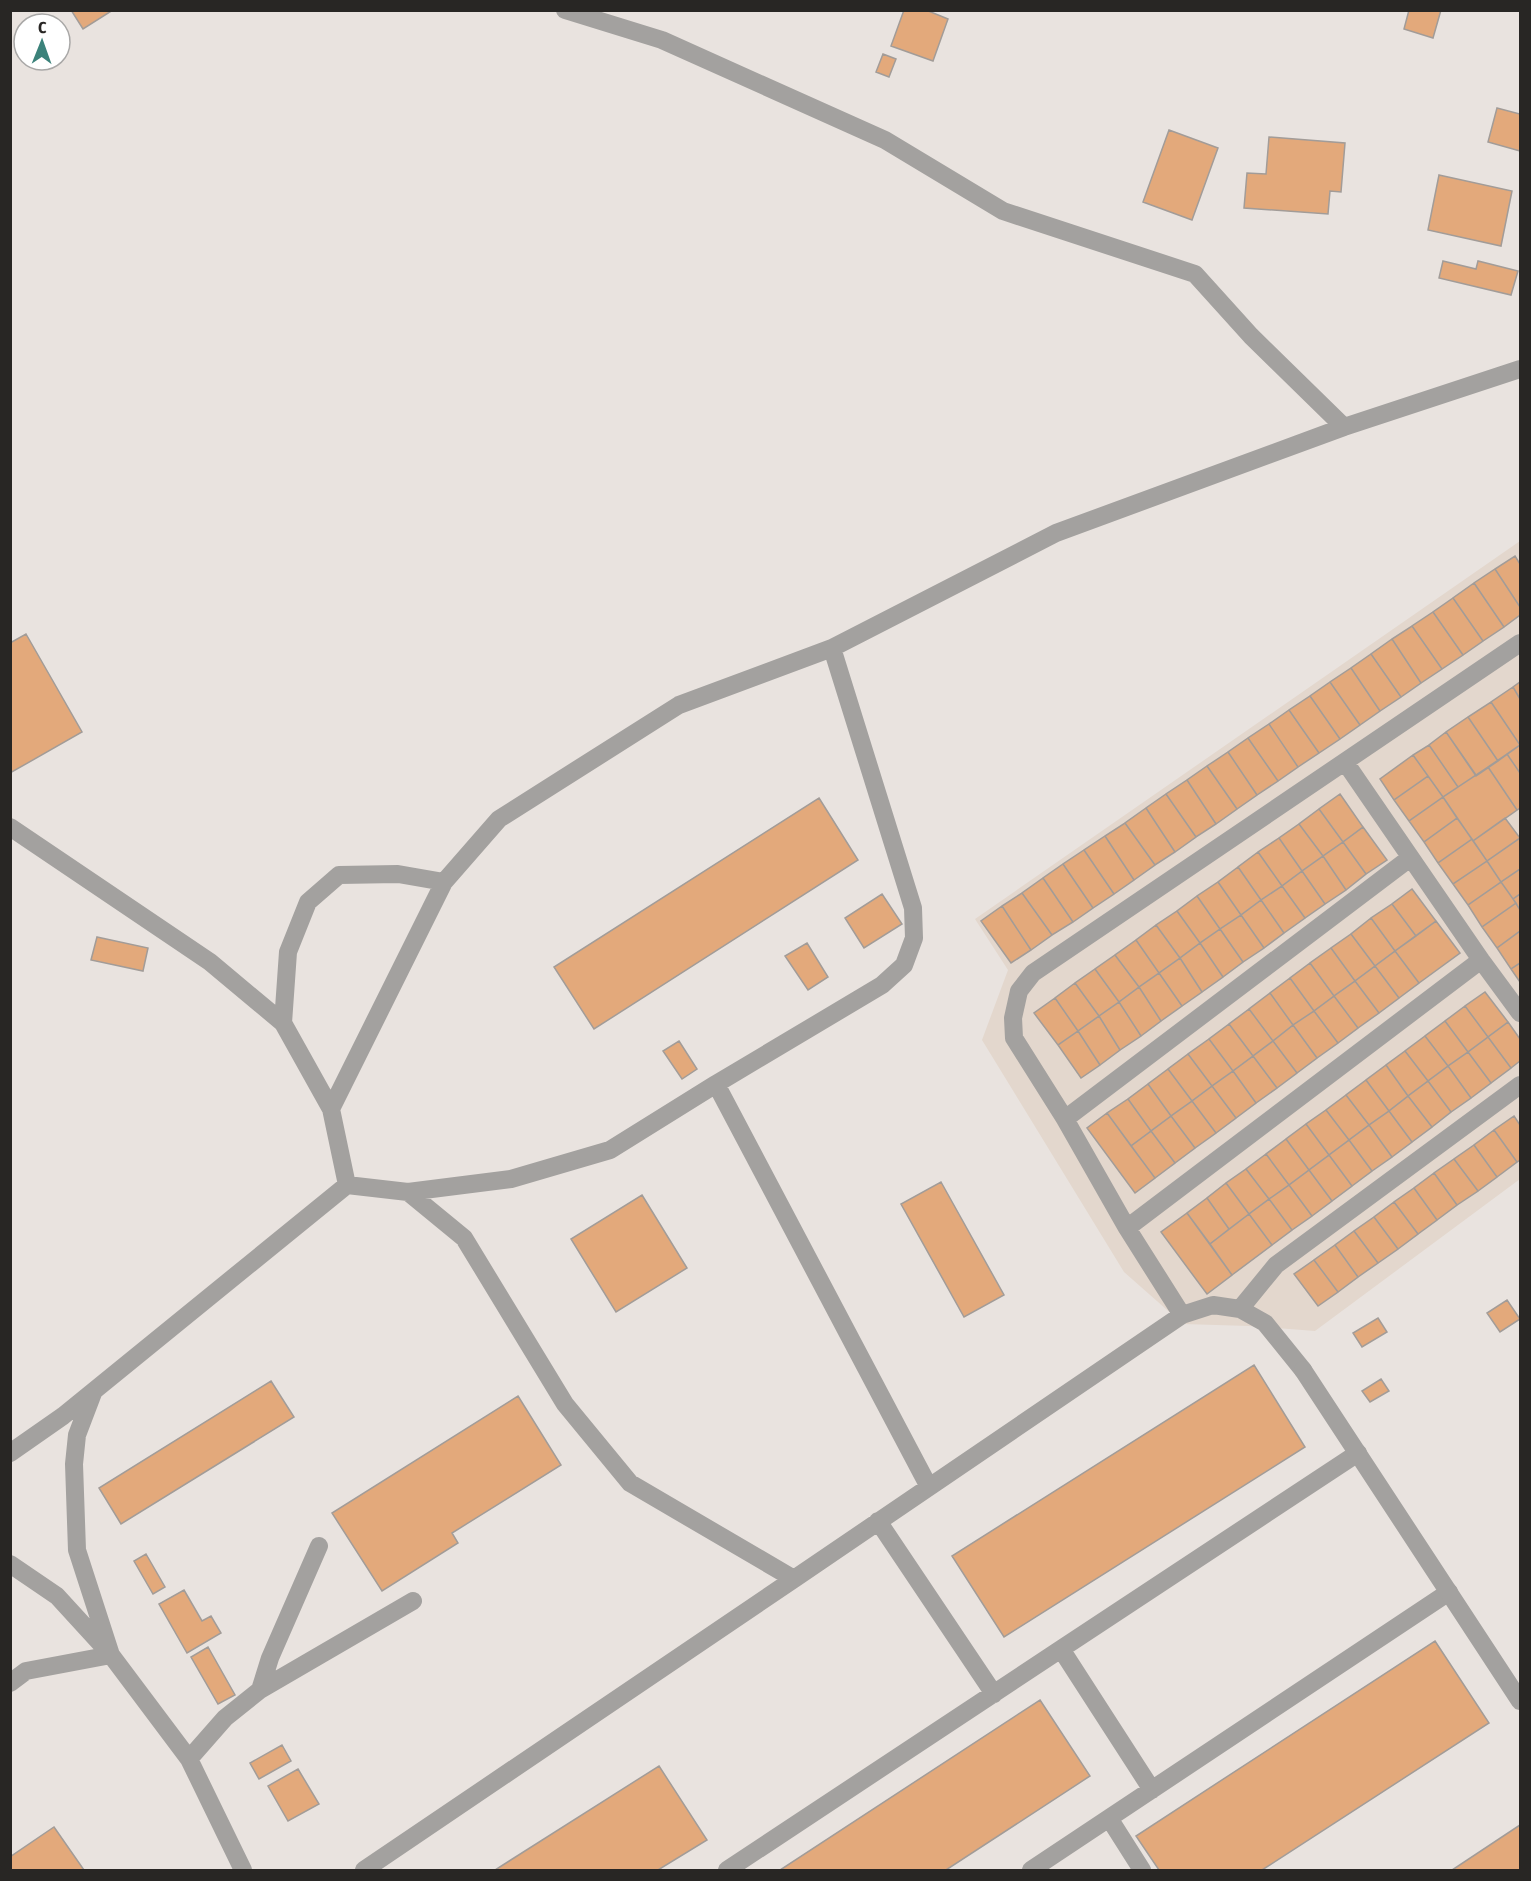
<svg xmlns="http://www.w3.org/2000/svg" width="1531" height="1881" viewBox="0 0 1531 1881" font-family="'Fira Sans Condensed',sans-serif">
<rect width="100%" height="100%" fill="#e9e3df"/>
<!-- built -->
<path fill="#e3d7cd" d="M1520,541V1179L1315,1331L1249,1326L1183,1324L1124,1272L982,1040L1008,970L975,919Z"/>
<!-- building -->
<path fill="#e3a97b" stroke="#a29c98" stroke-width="1.5" d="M71,10H113L83,29Z
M904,10H926L948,19L933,61L891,46Z
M1409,10H1441L1433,38L1404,29Z
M883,54L896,59L889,77L876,72Z
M1497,108L1520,114V151L1488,142Z
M1169,130L1218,148L1192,220L1143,202Z
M1269,137L1345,143L1341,192L1330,191L1328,214L1244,208L1247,173L1266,174Z
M1439,175L1512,191L1501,246L1428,230Z
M1443,261L1476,269L1478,261L1518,271L1511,295L1439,278Z
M1515,556L1520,564V607L1495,569Z
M1495,569L1520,607V615L1504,627L1474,583Z
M1474,583L1504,627L1483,641L1453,598Z
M1453,598L1483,641L1463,655L1433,612Z
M1433,612L1463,655L1442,669L1412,626Z
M1412,626L1442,669L1421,683L1392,639Z
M26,634L82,732L10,773V643Z
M1392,639L1421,683L1401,697L1371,654Z
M1371,654L1401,697L1380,711L1351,668Z
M1351,668L1380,711L1360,725L1330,682Z
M1330,682L1360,725L1340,739L1310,696Z
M1520,682V699L1513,687Z
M1513,687L1520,699V745L1491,702Z
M1310,696L1340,739L1319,753L1289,710Z
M1491,702L1520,745L1498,761L1468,717Z
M1289,710L1319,753L1298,767L1269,724Z
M1468,717L1498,761L1476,776L1446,732Z
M1269,724L1298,767L1278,781L1248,738Z
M1446,732L1476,775L1458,787L1429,745Z
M1248,738L1278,781L1257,795L1228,752Z
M1429,745L1458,787L1443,797L1413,755Z
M1520,745V773L1507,754Z
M1228,752L1257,795L1237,809L1207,766Z
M1507,754L1520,773V808L1517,810L1488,767Z
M1413,755L1428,776L1394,800L1380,779Z
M1207,766L1237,809L1216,824L1187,780Z
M1488,767L1517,810L1473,841L1443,797Z
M1428,776L1443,797L1409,821L1394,800Z
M1187,780L1216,824L1196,837L1166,794Z
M1166,794L1196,837L1175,852L1146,808Z
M1340,794L1363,827L1343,842L1319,809Z
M1443,797L1457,818L1424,842L1409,821Z
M819,798L858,860L594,1029L554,967Z
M1146,808L1175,852L1155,865L1125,823Z
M1319,809L1343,842L1323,856L1299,824Z
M1457,818L1472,839L1438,863L1424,842Z
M1505,818L1520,838L1487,861L1473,841Z
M1125,823L1155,865L1134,880L1105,836Z
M1299,824L1323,856L1302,871L1279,838Z
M1363,827L1387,860L1366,874L1343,842Z
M1105,836L1134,880L1114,894L1084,850Z
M1279,838L1302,871L1282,886L1258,852Z
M1520,838V869L1501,882L1487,861Z
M1472,839L1487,861L1453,884L1438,863Z
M1343,842L1366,874L1346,890L1323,856Z
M1084,850L1114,894L1093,908L1063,864Z
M1258,852L1282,886L1261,900L1238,867Z
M1323,856L1346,890L1325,904L1302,871Z
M1487,861L1501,882L1468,905L1453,884Z
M1063,864L1093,908L1073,922L1043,878Z
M1238,867L1261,900L1241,915L1218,882Z
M1520,869V894L1513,899L1501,882Z
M1302,871L1325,904L1305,918L1282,886Z
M1043,878L1073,922L1052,935L1022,893Z
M1218,882L1241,915L1220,929L1197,896Z
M1501,882L1516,903L1482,927L1468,905Z
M1282,886L1305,918L1284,933L1261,900Z
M1412,889L1436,921L1416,936L1392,904Z
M1022,893L1052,935L1031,950L1002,906Z
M882,894L902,924L864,948L845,918Z
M1520,894V910L1513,899Z
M1197,896L1220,929L1200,943L1177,911Z
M1261,900L1284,933L1264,948L1241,915Z
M1516,903L1520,910V931L1497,948L1482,927Z
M1392,904L1416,936L1395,951L1371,918Z
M1002,906L1031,950L1011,963L981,921Z
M1177,911L1200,943L1180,958L1156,925Z
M1241,915L1264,948L1243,962L1220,929Z
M1371,918L1395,951L1375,966L1351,934Z
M1436,921L1460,953L1419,983L1395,951Z
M1156,925L1180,958L1159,973L1136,940Z
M1220,929L1243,962L1223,977L1200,943Z
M1520,931V963L1511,969L1497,948Z
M1351,934L1375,966L1355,981L1331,948Z
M97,937L148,948L143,971L91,960Z
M1136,940L1159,973L1139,987L1115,955Z
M807,943L828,977L808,990L785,956Z
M1200,943L1223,977L1202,992L1180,958Z
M1331,948L1355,981L1334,996L1310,963Z
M1395,951L1419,983L1399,998L1375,966Z
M1115,955L1139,987L1119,1002L1095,969Z
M1180,958L1202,992L1182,1006L1159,973Z
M1310,963L1334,996L1314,1011L1290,978Z
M1520,963V982L1511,969Z
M1375,966L1399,998L1379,1013L1355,981Z
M1095,969L1119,1002L1099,1016L1075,983Z
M1159,973L1182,1006L1161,1021L1139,987Z
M1290,978L1314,1011L1293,1025L1270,993Z
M1355,981L1379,1013L1358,1028L1334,996Z
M1075,983L1099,1016L1078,1031L1055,998Z
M1139,987L1161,1021L1141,1036L1119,1002Z
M1485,992L1508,1022L1488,1037L1465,1006Z
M1270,993L1293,1025L1273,1041L1249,1009Z
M1334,996L1358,1028L1338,1043L1314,1011Z
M1055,998L1078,1031L1058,1045L1034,1013Z
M1119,1002L1141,1036L1120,1050L1099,1016Z
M1465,1006L1488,1037L1468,1052L1445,1021Z
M1249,1009L1273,1041L1253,1056L1229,1024Z
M1314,1011L1338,1043L1317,1058L1293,1025Z
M1099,1016L1120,1050L1100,1065L1078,1031Z
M1445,1021L1468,1052L1448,1066L1425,1036Z
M1508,1022L1520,1039V1061L1511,1068L1488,1037Z
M1229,1024L1253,1056L1233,1071L1209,1039Z
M1293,1025L1317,1058L1297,1073L1273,1041Z
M1078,1031L1100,1065L1081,1078L1058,1045Z
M1425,1036L1448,1066L1428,1081L1405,1051Z
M1488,1037L1511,1068L1491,1083L1468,1052Z
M1209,1039L1233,1071L1212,1086L1188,1054Z
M679,1041L697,1069L682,1079L663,1051Z
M1273,1041L1297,1073L1277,1088L1253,1056Z
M1405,1051L1428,1081L1408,1096L1386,1065Z
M1468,1052L1491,1083L1471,1098L1448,1066Z
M1188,1054L1212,1086L1192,1101L1168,1069Z
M1253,1056L1277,1088L1256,1103L1233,1071Z
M1386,1065L1408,1096L1389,1111L1366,1080Z
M1448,1066L1471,1098L1451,1112L1428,1081Z
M1168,1069L1192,1101L1171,1116L1148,1084Z
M1233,1071L1256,1103L1236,1118L1212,1086Z
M1366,1080L1389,1111L1369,1125L1346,1095Z
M1428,1081L1451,1112L1432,1127L1408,1096Z
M1148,1084L1171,1116L1151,1131L1128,1099Z
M1212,1086L1236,1118L1216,1133L1192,1101Z
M1346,1095L1369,1125L1349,1140L1326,1110Z
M1408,1096L1432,1127L1412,1142L1389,1111Z
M1128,1099L1151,1131L1131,1146L1107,1113Z
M1192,1101L1216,1133L1195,1148L1171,1116Z
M1326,1110L1349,1140L1329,1155L1306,1124Z
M1389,1111L1412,1142L1392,1157L1369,1125Z
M1107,1113L1155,1178L1135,1193L1087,1128Z
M1171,1116L1195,1148L1175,1163L1151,1131Z
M1514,1116L1520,1125V1160L1517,1162L1494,1130Z
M1306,1124L1329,1155L1309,1170L1286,1139Z
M1369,1125L1392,1157L1372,1171L1349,1140Z
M1494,1130L1517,1162L1497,1177L1474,1145Z
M1151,1131L1175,1163L1155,1178L1131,1146Z
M1286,1139L1309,1170L1289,1185L1266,1154Z
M1349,1140L1372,1171L1352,1186L1329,1155Z
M1474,1145L1497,1177L1478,1191L1454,1159Z
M1266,1154L1289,1185L1269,1199L1246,1169Z
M1329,1155L1352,1186L1332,1201L1309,1170Z
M1454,1159L1478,1191L1457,1205L1434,1173Z
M1246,1169L1269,1199L1249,1214L1226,1183Z
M1309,1170L1332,1201L1312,1216L1289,1185Z
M1434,1173L1457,1205L1437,1220L1414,1188Z
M941,1182L1004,1295L964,1317L901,1204Z
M1226,1183L1249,1214L1229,1229L1207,1198Z
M1289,1185L1312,1216L1292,1230L1269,1199Z
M1414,1188L1437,1220L1418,1234L1394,1202Z
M642,1195L687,1268L616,1312L571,1239Z
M1207,1198L1229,1229L1210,1244L1187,1213Z
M1269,1199L1292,1230L1272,1245L1249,1214Z
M1394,1202L1418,1234L1398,1249L1374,1217Z
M1187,1213L1232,1275L1207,1294L1161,1232Z
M1249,1214L1272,1245L1232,1275L1210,1244Z
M1374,1217L1398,1249L1378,1263L1354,1231Z
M1354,1231L1378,1263L1358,1277L1335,1245Z
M1335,1245L1358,1277L1338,1292L1314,1260Z
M1314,1260L1338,1292L1318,1306L1294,1274Z
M1507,1300L1520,1319L1500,1332L1487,1313Z
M1378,1318L1387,1332L1362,1347L1353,1333Z
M1254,1365L1305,1447L1004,1637L952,1556Z
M1381,1379L1389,1391L1370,1402L1362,1391Z
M271,1381L294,1417L121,1524L99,1488Z
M518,1396L561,1465L452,1533L458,1543L382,1591L332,1513Z
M146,1554L165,1587L153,1594L134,1561Z
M184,1590L202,1621L211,1616L221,1633L187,1653L159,1604Z
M1435,1641L1489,1723L1262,1870H1159L1136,1836Z
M208,1647L235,1695L218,1704L191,1657Z
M1040,1700L1090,1776L946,1870H780Z
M282,1745L291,1761L259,1779L250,1763Z
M659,1766L707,1840L658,1870H495Z
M298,1769L319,1804L288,1821L268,1786Z
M1520,1825V1870H1452Z
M54,1827L84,1870H10V1857Z"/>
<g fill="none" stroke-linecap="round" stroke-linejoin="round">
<!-- lane -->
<path stroke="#a3a19f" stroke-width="18" d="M565,10L662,40L885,140L1003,211L1195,274L1251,336L1344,427
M832,648L913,908L914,938L904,965L882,985L716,1084L929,1487
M1345,762L1481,960L1520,1013
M10,827L210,962L283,1023
M331,1109L444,882
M1065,1119L1410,858
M347,1185L331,1109L283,1023L288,952L308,902L339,875L398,874L444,882L499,819L679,705L832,648L1056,533L1344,427L1520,369
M408,1192L511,1179L610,1150L716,1084
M1127,1228L1481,960
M1240,1309L1276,1265L1520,1085
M1182,1315L1127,1228L1065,1119L1014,1038L1013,1018L1019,991L1033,973L1520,643
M10,1453L63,1416L347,1185L408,1192L464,1238L565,1404L630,1483L794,1579L1182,1315L1213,1305L1240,1309L1265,1323L1303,1370
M878,1521L994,1694
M10,1564L57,1596L111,1655L189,1759L243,1870
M10,1683L26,1671L111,1655L77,1550L74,1464L77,1435L93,1393
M260,1690L270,1658L319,1546
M189,1759L225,1718L260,1690L413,1601
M1152,1790L1061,1649L1358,1453
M1109,1818L1142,1870
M364,1870L794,1579
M727,1870L1061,1649
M1031,1870L1449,1592"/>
<!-- street -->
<path stroke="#a3a19f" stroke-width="18" d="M1303,1370L1520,1701"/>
</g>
<!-- border -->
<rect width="1531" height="1881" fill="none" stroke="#282624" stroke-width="24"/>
<!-- north arrow -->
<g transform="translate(42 42) rotate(1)"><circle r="28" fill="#ffffff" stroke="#a9a8a7" stroke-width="1.5"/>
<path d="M0-4.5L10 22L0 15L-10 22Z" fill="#3b827a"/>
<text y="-9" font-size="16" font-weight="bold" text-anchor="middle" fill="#282624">С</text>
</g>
</svg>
